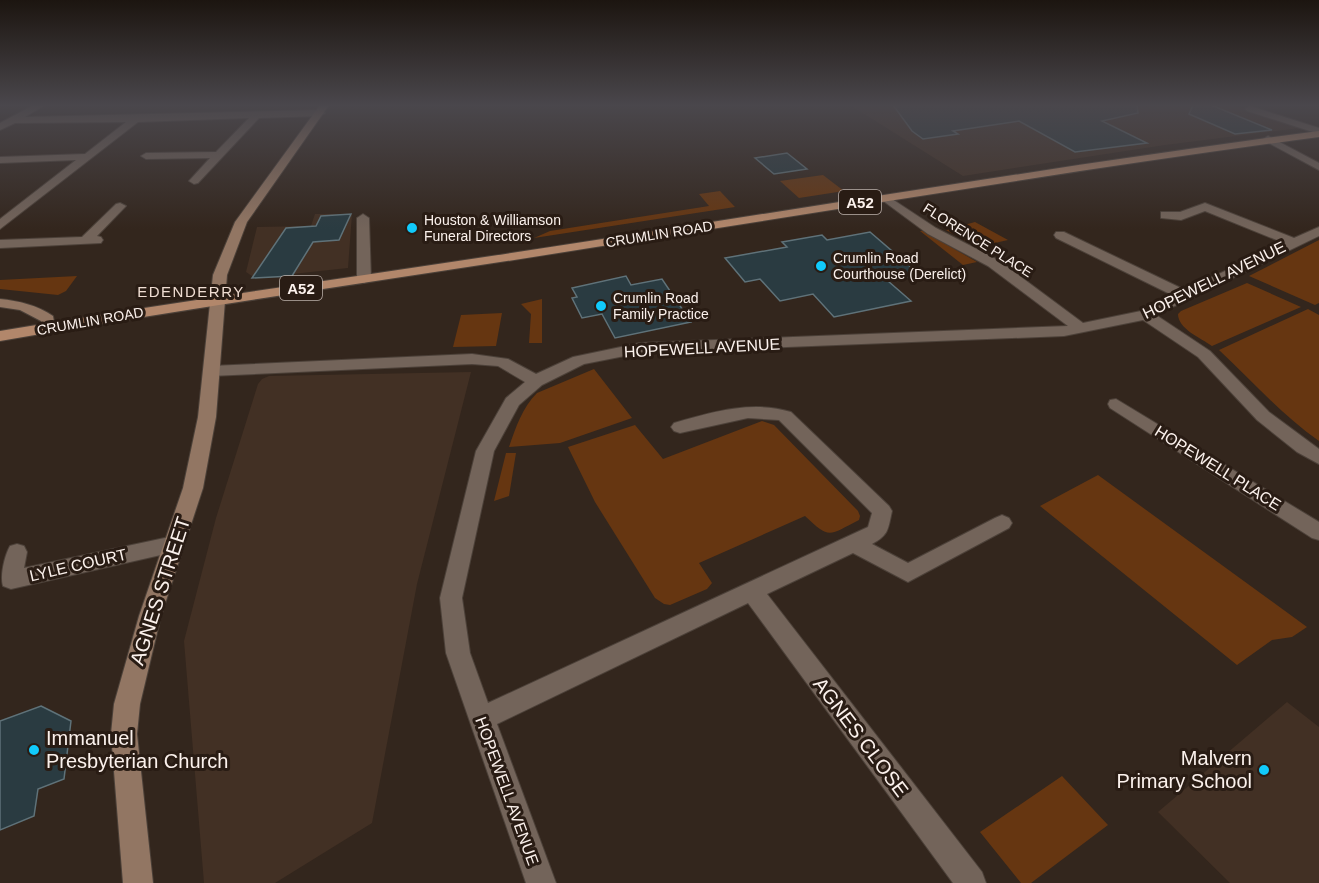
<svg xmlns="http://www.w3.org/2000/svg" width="1319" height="883" viewBox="0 0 1319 883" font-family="Helvetica,sans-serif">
<rect width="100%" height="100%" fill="#33261d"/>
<!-- built -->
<path fill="#423024" d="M850,105H1231L1300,128L1165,145L963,176Z
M315,214H352L348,268L255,278L246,272L257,227L311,226Z
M471,372L417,584L372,823L275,883H204L184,641L216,518L258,384L262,379L269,376Z
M1287,702L1319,727V883H1230L1158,812Z"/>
<!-- green -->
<path fill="#663611" d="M823,175L844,191L799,198L780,181Z
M720,191L735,207L534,238L550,231L709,206L699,194Z
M975,222L1008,240L977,247L946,230Z
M920,231H923L977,262L963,265Z
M1319,240V303L1315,305L1249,276Z
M77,276L66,291L58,295L0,289V280Z
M1247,283L1301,307L1212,346C1201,338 1178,329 1178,314L1181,311Z
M542,299V343H529L531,314L521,304Z
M1308,309L1319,315V441C1282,415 1252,381 1219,350Z
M502,313L496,346L453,347L461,315Z
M594,369L632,418L560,443L509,447C516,427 522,408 537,393Z
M762,421L774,425L858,511L860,516L859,520C829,535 830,540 805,516L699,563L712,583L707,589L670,605L664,604L655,598L595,502L568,447L635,425L663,459Z
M506,453H516L509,496L494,501Z
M1098,475L1307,627L1292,637L1272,640L1237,665L1040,506Z
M1062,776L1108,825L1031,883H1021L980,832Z"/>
<!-- building -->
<path fill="#2a3b41" stroke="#5f7279" stroke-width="1.5" d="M893,105H1137L1138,113L1102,121L1147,143L1075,152L1019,121L953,131L958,134L923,139L912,131Z
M1193,105H1211L1272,130L1235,134L1189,114Z
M787,153L807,169L774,174L755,158Z
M351,214L339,240L313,242L292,276L252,278L286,228L316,226L321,216Z
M870,232L920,275L888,281L911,301L834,317L813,294L780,301L760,279L745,282L725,258L787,247L782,242L822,235L827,240Z
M626,276L631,285L662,279L691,322L615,338L602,314L582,318L572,298L577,297L572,288Z
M41,706L71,721L64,779L38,789L34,816L0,830V721Z"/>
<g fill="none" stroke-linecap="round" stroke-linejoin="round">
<!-- street casing -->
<g stroke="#4c4139" stroke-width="2">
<path id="street" d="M34,105H45L25,117L320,110L325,113L320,116L259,118L198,183L194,184L189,181L210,158L146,159L141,156L146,153L216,152L249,118L138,122L0,229V219L76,160L0,163V157L85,154L126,122L15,123L0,130V123Z
M1250,106L1319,128V134L1247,111L1245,109Z
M1268,136L1319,163V170L1265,141L1263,139Z
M886,195L936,228L998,260L1083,323L1141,311L1174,296L1056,238L1054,235L1056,232H1064L1185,290L1284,243L1205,211L1181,220L1161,218V212H1180L1205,203L1294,238L1319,227V236L1156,315L1210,351L1269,412L1319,449V464L1297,452L1257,420L1198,357L1143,320L1064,336L640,353L584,364L542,385L519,405L494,451L462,598L470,653L488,703L868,527L872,513L779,420L748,418L680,433L674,431L671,427L674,423C712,412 752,400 791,412L889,506L892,511C888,529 889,535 872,544L908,563L995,518L1002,515L1009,518L1012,523L1009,528L908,582L853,553L767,594L982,872L986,883H953L748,603L497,724L556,883H526L446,653L440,598L476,451L506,398L525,382L498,366L472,364L211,376L203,371L211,366L472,354L508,359L536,374L573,357L640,343L1068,326L988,266L928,234L882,200V196Z
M120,203L126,206L97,236L101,237L103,240L101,243L0,248V240L82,237L116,204Z
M363,214L369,218L371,279L364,283L357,279V218Z
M1116,399L1319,522V540L1312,538L1110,408L1108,404L1110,400Z
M174,536L181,538L184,544L181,550L174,552L11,589L3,586C0,576 4,557 10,546L17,544L24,546L27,552L24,568Z"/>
</g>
<!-- secondary casing -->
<g stroke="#4c4139" stroke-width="2">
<path id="secondary" d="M320,105H329L247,222L227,275L216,417L203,488L161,616L140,704L137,734L153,883H123L111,734L114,704L139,616L183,488L198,417L213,275L235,222Z
M0,299C19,301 37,305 53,316L55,328L53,331H43L41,321L20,310L0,307Z"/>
</g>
<!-- primary casing -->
<g stroke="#4c4139" stroke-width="2">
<path id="primary" d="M1319,131V137C1078,169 837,210 596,247C398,279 198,306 0,341V331C198,298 398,271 596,240C837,203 1078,163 1319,131Z"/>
</g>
<!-- street -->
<use href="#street" fill="#73645a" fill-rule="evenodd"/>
<!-- secondary -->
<use href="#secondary" fill="#927663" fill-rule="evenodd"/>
<!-- primary -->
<use href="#primary" fill="#b2876b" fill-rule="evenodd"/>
</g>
<!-- sky -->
<linearGradient id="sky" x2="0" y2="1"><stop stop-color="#1c1510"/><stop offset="0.46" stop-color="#4a474c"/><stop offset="1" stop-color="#4a474c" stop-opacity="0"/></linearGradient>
<rect width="1319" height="229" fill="url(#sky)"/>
<!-- markers -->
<g fill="#11cafb" stroke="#291c14" stroke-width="2">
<circle cx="412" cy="228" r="6"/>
<circle cx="821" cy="266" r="6"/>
<circle cx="601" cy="306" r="6"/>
<circle cx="34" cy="750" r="6"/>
<circle cx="1264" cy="770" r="6"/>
</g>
<g text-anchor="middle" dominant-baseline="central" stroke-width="6" stroke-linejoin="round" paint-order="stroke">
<!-- far-poi labels -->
<g font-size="14" fill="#fbf1ec" stroke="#291c14" text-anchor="start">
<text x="424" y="220">Houston &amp; Williamson<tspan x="424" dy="16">Funeral Directors</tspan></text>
<text x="833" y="258">Crumlin Road<tspan x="833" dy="16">Courthouse (Derelict)</tspan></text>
<text x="613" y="298">Crumlin Road<tspan x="613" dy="16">Family Practice</tspan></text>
</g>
<!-- far-street labels -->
<g font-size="14" fill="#fbf1ec" stroke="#291c14">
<text transform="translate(659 234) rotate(-9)">CRUMLIN ROAD</text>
<text transform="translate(978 240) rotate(32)">FLORENCE PLACE</text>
<text transform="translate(90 321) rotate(-10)">CRUMLIN ROAD</text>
</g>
<!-- shield labels -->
<g fill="#291c14" stroke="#bcb1ab" stroke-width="1.5">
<rect x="839" y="190" width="42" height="24" rx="4.5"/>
<rect x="280" y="276" width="42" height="24" rx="4.5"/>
</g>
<g font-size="15" font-weight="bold" fill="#fbf1ec">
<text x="860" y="202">A52</text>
<text x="301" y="288">A52</text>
</g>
<!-- far-neighbourhood labels -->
<g font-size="15" letter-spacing="1.5" fill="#efddd2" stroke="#291c14">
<text x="191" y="291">EDENDERRY</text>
</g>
<!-- street labels -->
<g font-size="16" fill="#fbf1ec" stroke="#291c14">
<text transform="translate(1214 280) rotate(-26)">HOPEWELL AVENUE</text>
<text transform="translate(702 348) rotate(-3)">HOPEWELL AVENUE</text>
<text transform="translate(1218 468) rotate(32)">HOPEWELL PLACE</text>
<text transform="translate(78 565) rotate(-13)">LYLE COURT</text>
<text transform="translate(507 791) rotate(70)">HOPEWELL AVENUE</text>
</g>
<!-- near-street labels -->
<g font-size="20" fill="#fbf1ec" stroke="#291c14">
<text transform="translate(160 591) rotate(-72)">AGNES STREET</text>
<text transform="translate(861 737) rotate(53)">AGNES CLOSE</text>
</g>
<!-- near-poi labels -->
<g font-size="20" fill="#fbf1ec" stroke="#291c14" text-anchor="start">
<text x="46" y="738">Immanuel<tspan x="46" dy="23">Presbyterian Church</tspan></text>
<text x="1252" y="758" text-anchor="end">Malvern<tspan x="1252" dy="23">Primary School</tspan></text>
</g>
</g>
</svg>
